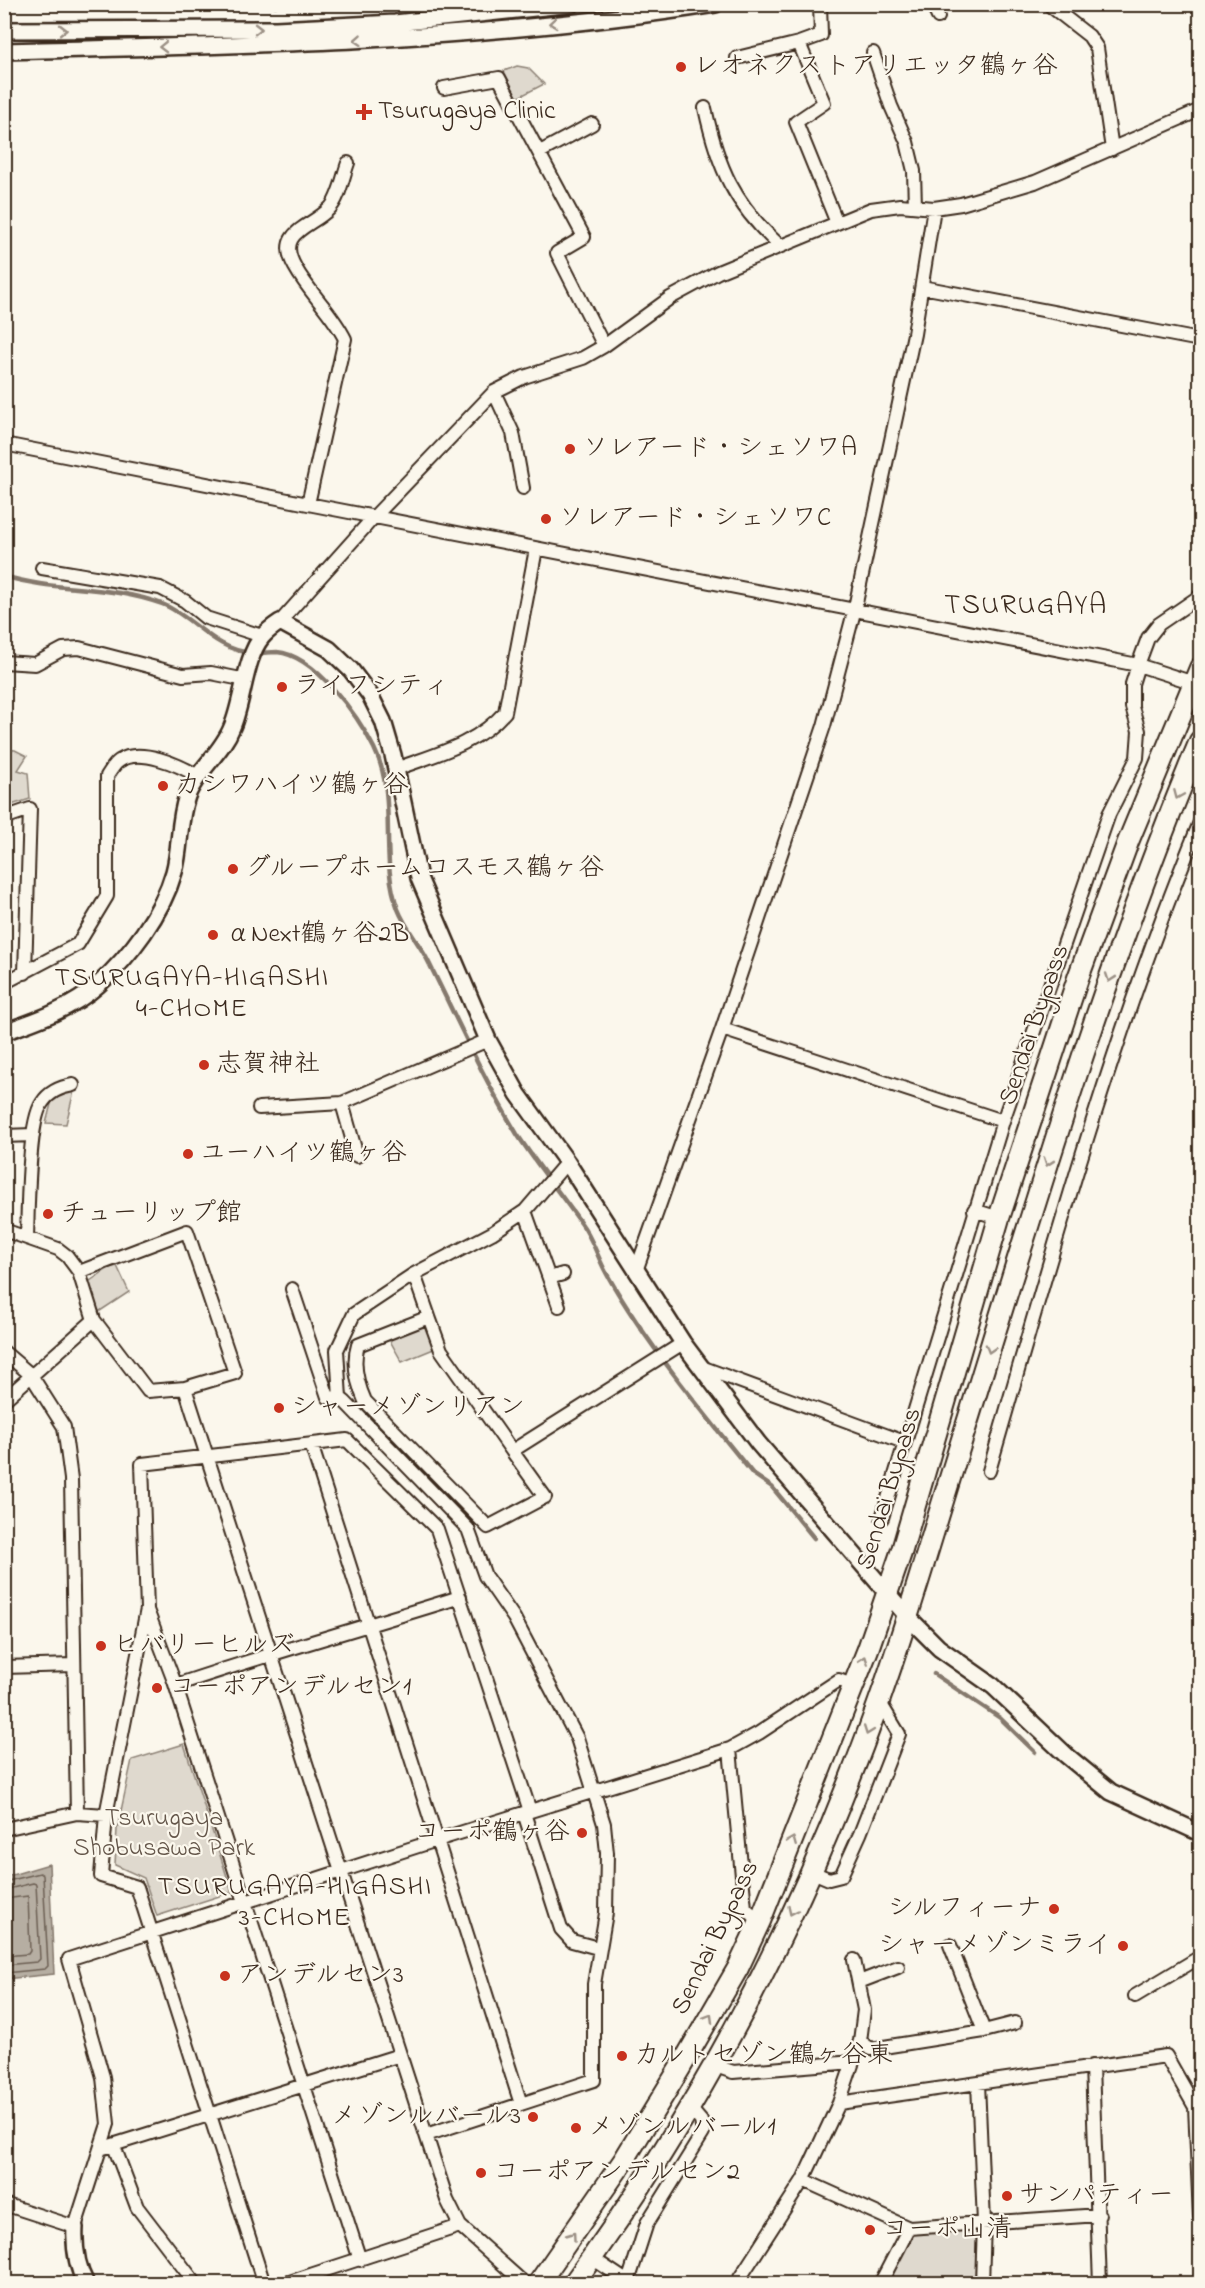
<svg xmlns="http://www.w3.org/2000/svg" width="1205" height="2288" viewBox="0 0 1205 2288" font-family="'Indie Flower','Klee One',sans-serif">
<rect width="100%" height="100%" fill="#fbf7ec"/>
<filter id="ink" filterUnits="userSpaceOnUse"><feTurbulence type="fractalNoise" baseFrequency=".0167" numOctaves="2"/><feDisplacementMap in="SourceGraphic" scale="12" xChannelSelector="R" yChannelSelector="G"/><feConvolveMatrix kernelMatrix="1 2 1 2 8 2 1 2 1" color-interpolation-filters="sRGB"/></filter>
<g filter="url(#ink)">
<!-- green -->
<path fill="#dfd9ce" stroke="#8d8276" stroke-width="1.5" d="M222,5V4L345,5L222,8Z
M517,66L528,68L544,84L517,98L504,71Z
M4,749L15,750L27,756L18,770L28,773L30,799L5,807Z
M74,1091L66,1124L46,1123L52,1100L59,1092Z
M117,1266L129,1292L97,1313L87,1283L109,1268Z
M419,1325L429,1328L436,1348L402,1362L389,1339Z
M184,1744L232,1892L157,1916L144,1878L115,1865L117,1829L132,1760Z
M971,2227L977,2231L975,2283L887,2284L911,2235Z"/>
<!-- water -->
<path fill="#b6aea2" stroke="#85796d" stroke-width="1.5" d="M49,1864L54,1974L5,1979V1877Z"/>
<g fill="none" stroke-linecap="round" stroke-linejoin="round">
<!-- shore -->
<path stroke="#6c5f53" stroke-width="1.5" d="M4,1882L40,1873L43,1875L48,1966L45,1969L4,1973
M4,1890L33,1883L36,1884L40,1959L37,1962L4,1965
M4,1899L28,1896L30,1951L28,1954L4,1956"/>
<!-- stream -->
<path stroke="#85796d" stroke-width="4.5" d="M4,576C55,592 108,584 162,604C191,615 216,651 249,652
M257,653C264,653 270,652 277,652C315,655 358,716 374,748C399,798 378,856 398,909C405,927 419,943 428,961C457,1019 483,1078 517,1134C537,1165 560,1193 581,1223C593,1239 598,1259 608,1276C645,1342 705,1415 753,1474L772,1487L814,1538
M934,1674L1000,1718L1035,1752"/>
<!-- minor casing -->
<g stroke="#3b2a1e" stroke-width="16">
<path id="minor" d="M932,4L938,17
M1048,4L1089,36L1097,48L1112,149
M799,43L824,103L796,122L837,223
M873,53L891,106L907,142L914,171L915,206
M737,58L799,43L821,35L820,4
M444,88L499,78L584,237L557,253L604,346
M705,108C718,168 734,204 780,246
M540,152L592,124
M348,163C343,176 339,200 329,209C310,228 275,232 295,267C309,293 332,312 345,339L308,504L1138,665L1132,684V707L1139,731L1137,758L1109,814L1003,1121L882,1518
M922,287L1200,340
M494,392L513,433L523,488
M4,444L308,504
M42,568L160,588L185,601L206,618L262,636
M280,622L373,518L494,392L524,377L583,358L604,346L670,298L718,272L871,209L900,205L934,208L961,204L1035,182L1200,110
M4,662L35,664L63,649L79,648L183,675L211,673L246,680
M1194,683L1138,665L1148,638L1159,624L1200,596
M396,769C436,754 476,745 505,712L536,549
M4,818L30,809L25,973
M4,983L78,944L107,896V776C110,772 114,764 119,761C140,747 179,765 198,776
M722,1029L1003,1121
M342,1103L357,1156
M259,1108L342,1103L488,1040
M4,1136L33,1135
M974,1210L999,1218
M525,1211L559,1306
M4,1230L58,1249L67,1256L79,1272L94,1320L148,1391L185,1388L235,1373L187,1231L79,1272
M27,1238C28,1210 28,1123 42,1103C49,1092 60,1087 73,1085
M637,1268L722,1029L824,726L854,612L914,334L934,208
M414,1274L429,1317
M549,1278L563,1274
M292,1289L328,1397L340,1398L345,1402L468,1529L485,1576L514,1618L577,1738L604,1824L607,1853L606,1913L594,1984V2080L426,2135
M4,1352L31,1375L64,1427L71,1479L77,1813
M701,1367L904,1442
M185,1388L447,2200L460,2226L525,2284
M340,1398L337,1350L354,1314L414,1274L492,1233L525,1211L567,1162
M4,1400L94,1320
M311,1444L521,2104
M512,1451L545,1497L488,1527L365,1401C357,1383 352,1364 358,1345L429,1317L441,1350L512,1451L683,1343
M989,1471C1052,1253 1113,1032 1200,822
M147,1610L174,1681L360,2260
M4,1667L73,1665
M176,1685C270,1653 365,1627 460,1597
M730,1749L745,1908L760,1921
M524,1813L561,1929L572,1941L598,1948
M4,1829L77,1813L106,1815
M810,1871L829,1879L841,1876L860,1834L899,1734L879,1701
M950,1945L984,2031
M859,1982L898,1967
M1135,1996L1200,1957
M860,2041L871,2049L984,2031L1015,2023
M713,2065L733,2072L853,2062
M1092,2066L1100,2284
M978,2083L984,2223L982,2284
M839,2103L1166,2056L1195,2107L1200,2217
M114,2146L137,2207L196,2284
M100,2149L400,2055
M803,2180L909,2228L1099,2215
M4,2204L75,2227L108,2124L103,2077L69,1959L437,1840L730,1749L759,1733L839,1680L855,1686
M592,2258L631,2284
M628,2282L647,2223L703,2133L701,2121L689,2107
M264,2284L137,1887L101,1876L106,1815L147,1609L142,1464L347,1440L437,1529L530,1811
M283,2284L460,2226
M736,2284L803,2180L839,2103L860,2041L864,2010L854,1960
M880,2284L909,2228"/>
</g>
<!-- tertiary casing -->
<g stroke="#3b2a1e" stroke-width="20">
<path id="tertiary" d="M4,30L276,29L395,23L572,4
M4,51C242,46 480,41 715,4
M4,1032C36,1021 73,1008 98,985C130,956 162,914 174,872C181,847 178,821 187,796C197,770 222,753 232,727C243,702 245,657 262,637C267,631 274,626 280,622L329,649L351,670L370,695L383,721L393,755L419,878L488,1040L518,1094L567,1162L683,1343L758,1443L907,1616L939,1648L993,1686L1066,1755L1111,1792L1200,1833
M75,2227C74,2246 77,2267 86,2284"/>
</g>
<!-- trunk casing -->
<g stroke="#3b2a1e" stroke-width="24">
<path id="trunk" d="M538,2284L624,2160L680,2068L738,1968L760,1921L868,1649L902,1550L999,1218L1078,978L1128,842L1200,668
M573,2284C687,2128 781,1956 851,1776C894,1669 925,1558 959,1449C1033,1211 1103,971 1200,741"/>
</g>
<!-- minor -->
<use href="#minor" stroke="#fbf7ec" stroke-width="12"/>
<!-- tertiary -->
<use href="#tertiary" stroke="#fbf7ec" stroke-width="15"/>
<!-- trunk -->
<use href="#trunk" stroke="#fbf7ec" stroke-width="20"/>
</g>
<!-- one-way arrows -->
<defs><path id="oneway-chevron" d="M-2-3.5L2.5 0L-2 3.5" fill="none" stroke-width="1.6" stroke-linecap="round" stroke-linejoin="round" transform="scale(1.5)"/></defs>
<g stroke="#9b9085">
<use href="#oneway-chevron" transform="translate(553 23) rotate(175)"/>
<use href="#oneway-chevron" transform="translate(258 29)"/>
<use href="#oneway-chevron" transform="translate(63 30)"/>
<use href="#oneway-chevron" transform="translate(358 40) rotate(176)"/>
<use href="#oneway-chevron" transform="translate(163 47) rotate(179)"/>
<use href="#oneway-chevron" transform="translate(1178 795) rotate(113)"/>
<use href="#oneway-chevron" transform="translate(1110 978) rotate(109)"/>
<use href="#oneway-chevron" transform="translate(1048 1162) rotate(109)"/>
<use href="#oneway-chevron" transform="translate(990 1349) rotate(107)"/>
<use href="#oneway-chevron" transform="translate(864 1660) rotate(-70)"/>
<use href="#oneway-chevron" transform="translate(868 1731) rotate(110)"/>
<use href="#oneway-chevron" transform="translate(792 1841) rotate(-68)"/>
<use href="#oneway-chevron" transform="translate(792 1911) rotate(115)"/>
<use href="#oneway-chevron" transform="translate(709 2018) rotate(-60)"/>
<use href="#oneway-chevron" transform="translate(572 2236) rotate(-55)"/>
</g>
</g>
<!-- markers -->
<g fill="#c8321e" stroke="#fbf7ec" stroke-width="2">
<circle cx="681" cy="67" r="6"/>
<path d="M361 103h6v6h6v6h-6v6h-6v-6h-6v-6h6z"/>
<circle cx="570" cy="449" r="6"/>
<circle cx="546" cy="519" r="6"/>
<circle cx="282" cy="687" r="6"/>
<circle cx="163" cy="786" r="6"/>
<circle cx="233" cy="869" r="6"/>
<circle cx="213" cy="935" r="6"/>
<circle cx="204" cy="1065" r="6"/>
<circle cx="188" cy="1154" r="6"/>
<circle cx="48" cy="1214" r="6"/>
<circle cx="279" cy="1408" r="6"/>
<circle cx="101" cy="1646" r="6"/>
<circle cx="157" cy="1688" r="6"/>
<circle cx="582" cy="1833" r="6"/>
<circle cx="1054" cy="1909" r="6"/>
<circle cx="1123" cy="1946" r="6"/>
<circle cx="225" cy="1976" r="6"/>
<circle cx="622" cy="2056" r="6"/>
<circle cx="533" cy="2117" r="6"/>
<circle cx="576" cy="2128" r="6"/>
<circle cx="481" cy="2173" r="6"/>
<circle cx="1007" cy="2196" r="6"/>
<circle cx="870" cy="2230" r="6"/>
</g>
<g text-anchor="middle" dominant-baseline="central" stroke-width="4.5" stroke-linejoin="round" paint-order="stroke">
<!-- poi labels -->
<g font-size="26" fill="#3b2a1e" stroke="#fbf7ec" text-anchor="start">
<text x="693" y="67">レオネクストアリエッタ鶴ヶ谷</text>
<text x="378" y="112">Tsurugaya Clinic</text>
<text x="582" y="449">ソレアード・シェソワA</text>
<text x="558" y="519">ソレアード・シェソワC</text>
<text x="294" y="687">ライフシティ</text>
<text x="175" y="786">カシワハイツ鶴ヶ谷</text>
<text x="245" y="869">グループホームコスモス鶴ヶ谷</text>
<text x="225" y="935">αNext鶴ヶ谷2B</text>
<text x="216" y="1065">志賀神社</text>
<text x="200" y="1154">ユーハイツ鶴ヶ谷</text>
<text x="60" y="1214">チューリップ館</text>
<text x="291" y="1408">シャーメゾンリアン</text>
<text x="113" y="1646">ヒバリーヒルズ</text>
<text x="169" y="1688">コーポアンデルセン1</text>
<text x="570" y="1833" text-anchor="end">コーポ鶴ヶ谷</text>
<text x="1042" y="1909" text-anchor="end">シルフィーナ</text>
<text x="1111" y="1946" text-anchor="end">シャーメゾンミライ</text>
<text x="237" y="1976">アンデルセン3</text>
<text x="634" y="2056">カルトセゾン鶴ヶ谷東</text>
<text x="521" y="2117" text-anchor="end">メゾンルバール3</text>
<text x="588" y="2128">メゾンルバール1</text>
<text x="493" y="2173">コーポアンデルセン2</text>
<text x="1019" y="2196">サンパティー</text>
<text x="882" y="2230">コーポ山清</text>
</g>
<!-- street labels -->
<g font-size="26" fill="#3b2a1e" stroke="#fbf7ec">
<text transform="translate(1035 1025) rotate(-71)">Sendai Bypass</text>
<text transform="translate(890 1489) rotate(-73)">Sendai Bypass</text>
<text transform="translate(716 1938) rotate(-64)">Sendai Bypass</text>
</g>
<!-- park labels -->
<g font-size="26" fill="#64564a" stroke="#fbf7ec">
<text x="164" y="1819">Tsurugaya<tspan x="164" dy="30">Shobusawa Park</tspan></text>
</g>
<!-- neighbourhood labels -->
<g font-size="27" letter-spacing="1.5" fill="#3b2a1e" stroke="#fbf7ec">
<text x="192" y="978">TSURUGAYA-HIGASHI<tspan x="192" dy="31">4-CHOME</tspan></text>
<text x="295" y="1887">TSURUGAYA-HIGASHI<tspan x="295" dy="31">3-CHOME</tspan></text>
</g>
<!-- quarter labels -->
<g font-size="28" letter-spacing="1.5" fill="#3b2a1e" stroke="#fbf7ec">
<text x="1026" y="606">TSURUGAYA</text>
</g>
</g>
<!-- margin -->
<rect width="1205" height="2288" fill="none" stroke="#fbf7ec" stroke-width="24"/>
<rect x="12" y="12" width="1181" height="2264" fill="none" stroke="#3b2a1e" stroke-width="2" filter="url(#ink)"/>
</svg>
